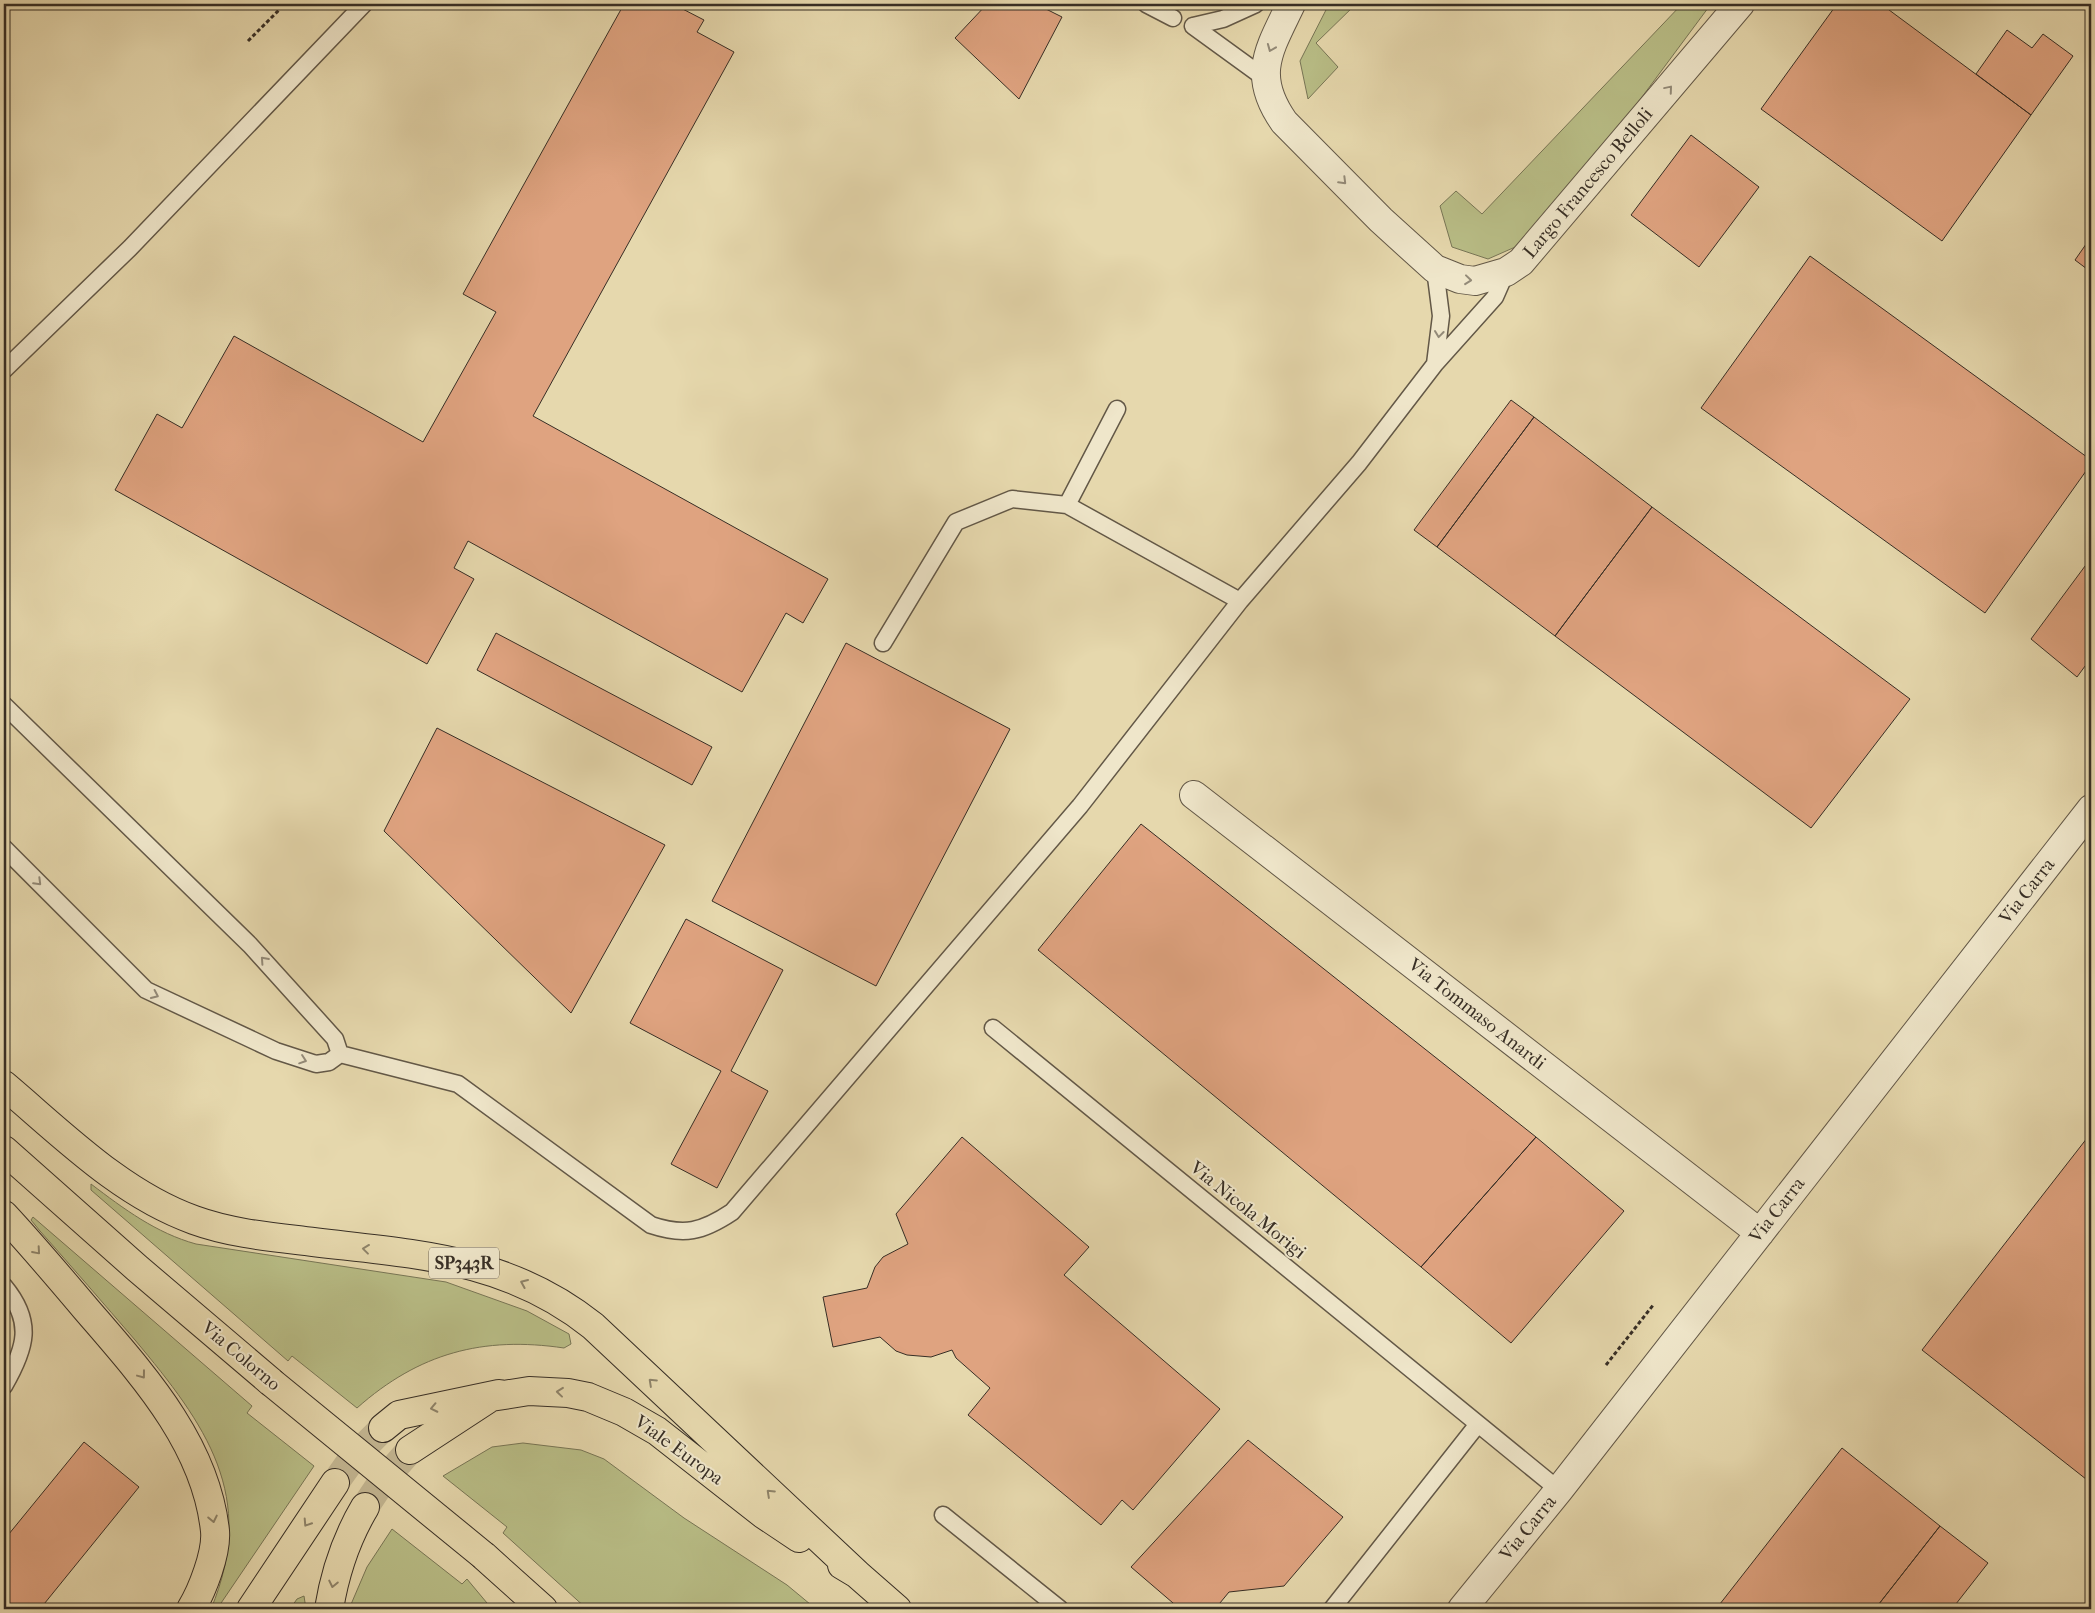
<svg xmlns="http://www.w3.org/2000/svg" width="2095" height="1613" viewBox="0 0 2095 1613" font-family="'IM FELL French Canon',serif">
<rect width="100%" height="100%" fill="#e6d8ad"/>
<filter id="stains"><feTurbulence type="fractalNoise" baseFrequency=".004" numOctaves="4"/><feColorMatrix values="0 0 0 0 .2 0 0 0 0 .09 0 0 0 0 .02 0 0 0 .5 -.17"/></filter>
<radialGradient id="worn" r=".72"><stop offset=".6" stop-color="#630" stop-opacity="0"/><stop offset="1" stop-color="#630" stop-opacity=".3"/></radialGradient>
<!-- green -->
<path fill="#b9be87" stroke="#787656" d="M1329,4H1356L1316,43L1338,67L1308,99L1300,61Z
M1682,4H1711L1538,237L1488,259L1452,247L1440,206L1456,191L1482,214Z
M91,1184C124,1209 156,1233 196,1244L446,1282L527,1311L569,1334L571,1344L564,1348C483,1336 419,1353 357,1408L292,1356L288,1361L91,1190Z
M33,1217L252,1406L247,1413L314,1466L217,1609H211C258,1496 206,1425 135,1340C104,1304 72,1267 40,1231L31,1220Z
M523,1443L581,1450L604,1459L684,1518L787,1585L816,1609H587L503,1533L507,1527L443,1476L492,1447Z
M392,1529L462,1584L467,1579L492,1609H349L367,1567Z
M304,1596L306,1609H290L297,1599Z"/>
<!-- building -->
<path fill="#dfa380" stroke="#372e25" d="M624,4H673L704,20L697,32L734,52L533,416L828,579L803,623L786,613L742,692L468,541L454,568L474,579L427,664L115,490L157,414L182,428L234,336L423,442L496,312L463,294Z
M987,4H1036L1062,17L1019,99L955,38Z
M1837,4H1881L2031,115L1942,241L1761,109Z
M2007,30L2032,48L2043,34L2073,56L2031,115L1976,74Z
M1691,135L1759,187L1699,267L1631,215Z
M2091,237V272L2075,260Z
M1810,256L2091,460V464L1985,613L1701,408Z
M1511,400L1534,417L1437,547L1414,530Z
M1534,417L1652,507L1555,636L1437,547Z
M1652,507L1910,699L1811,828L1555,636Z
M2091,558V658L2077,677L2031,639Z
M496,633L712,747L692,785L477,670Z
M846,643L1010,729L876,986L712,901Z
M437,728L665,845L571,1013L384,831Z
M1141,824L1536,1137L1421,1267L1038,950Z
M686,919L783,970L731,1071L768,1091L717,1188L671,1164L721,1071L630,1023Z
M2091,1133V1483L1922,1350Z
M962,1137L1089,1247L1064,1275L1220,1409L1133,1510L1122,1500L1101,1525L968,1415L990,1388L956,1358L952,1350L931,1357L907,1355L896,1351L880,1337L833,1347L823,1297L867,1288L875,1267L883,1257L908,1244L896,1214Z
M1536,1137L1624,1211L1511,1343L1421,1267Z
M1248,1440L1343,1517L1284,1586L1229,1592L1215,1609H1180L1131,1567Z
M84,1442L139,1487L40,1609H4V1540Z
M1842,1448L1940,1526L1875,1609H1716Z
M1940,1526L1988,1563L1952,1609H1875Z"/>
<g fill="none" stroke-linecap="round" stroke-linejoin="round">
<!-- primary-tunnel -->
<path stroke="#c3b692" stroke-width="28" stroke-dasharray="28 14" stroke-linecap="butt" d="M365,1507L381,1483L410,1450"/>
<!-- highway-tunnel -->
<path stroke="#c3b692" stroke-width="28" stroke-dasharray="28 14" stroke-linecap="butt" d="M335,1483L352,1459L383,1428"/>
<!-- lane casing -->
<g stroke="#635847" stroke-width="19">
<path id="lane" d="M1146,4L1173,18
M1193,26L1266,79
M1193,26L1223,19L1256,4
M1435,269L1441,316L1435,364
M4,370L130,248L364,4
M1067,505L1117,409
M1240,601L1359,463L1435,364L1495,297L1506,272
M4,705L250,945L335,1039L340,1054L329,1062L316,1064L276,1051L146,990L4,848
M993,1028L1559,1490
M340,1054L458,1084L651,1225C684,1236 702,1232 732,1212L1080,806L1240,601L1067,505L1012,499L956,522L883,643
M4,1286C34,1322 26,1348 4,1386
M943,1515L1060,1609
M1332,1609L1478,1424"/>
</g>
<!-- street casing -->
<g stroke="#635847" stroke-width="30">
<path id="street" d="M1291,4C1269,50 1251,75 1284,122L1381,220L1435,269L1460,279L1475,281L1506,272L1521,262L1740,4
M1194,795L1760,1233
M1462,1609L1559,1490L2091,809"/>
</g>
<!-- primary casing -->
<g stroke="#372e25" stroke-width="30">
<path id="primary" d="M4,1085C62,1134 121,1194 194,1220C227,1232 262,1236 297,1240C406,1254 503,1254 593,1326L857,1574
M4,1150L137,1268L271,1382
M410,1450L491,1397L529,1391L568,1393L588,1397L624,1412L657,1431L763,1514L799,1538
M484,1556L543,1609
M842,1565L857,1574L897,1609
M329,1609C335,1572 346,1539 365,1507"/>
</g>
<!-- highway casing -->
<g stroke="#372e25" stroke-width="30">
<path id="highway" d="M4,1215C32,1245 59,1277 86,1309C141,1373 206,1443 215,1531C217,1553 202,1591 191,1609
M383,1428L399,1415L499,1394
M251,1609L335,1483"/>
</g>
<!-- path -->
<path stroke="#372e25" stroke-width="3" stroke-dasharray="4 2.5" stroke-linecap="butt" d="M248,41L285,4
M1606,1365L1654,1304"/>
<!-- lane -->
<use href="#lane" stroke="#efe6ca" stroke-width="16"/>
<!-- street -->
<use href="#street" stroke="#efe6ca" stroke-width="28"/>
<!-- primary -->
<use href="#primary" stroke="#e6d8ad" stroke-width="28"/>
<!-- highway -->
<use href="#highway" stroke="#e6d8ad" stroke-width="28"/>
<!-- primary-bridge casing -->
<g stroke="#372e25" stroke-width="30" stroke-linecap="butt">
<path id="primary-bridge" d="M271,1382L484,1556"/>
</g>
<!-- primary-bridge -->
<use href="#primary-bridge" stroke="#e6d8ad" stroke-width="28"/>
</g>
<!-- one-way arrows -->
<defs><path id="oneway-chevron" d="M-2-3.5L2.5 0L-2 3.5" fill="none" stroke-width="1.6" stroke-linecap="round" stroke-linejoin="round" transform="scale(1.25)"/></defs>
<g stroke="#938a78">
<use href="#oneway-chevron" transform="translate(1271 48) rotate(112)"/>
<use href="#oneway-chevron" transform="translate(1669 89) rotate(-50)"/>
<use href="#oneway-chevron" transform="translate(1343 181) rotate(45)"/>
<use href="#oneway-chevron" transform="translate(1468 280) rotate(6)"/>
<use href="#oneway-chevron" transform="translate(1439 334) rotate(97)"/>
<use href="#oneway-chevron" transform="translate(38 882) rotate(45)"/>
<use href="#oneway-chevron" transform="translate(264 960) rotate(-132)"/>
<use href="#oneway-chevron" transform="translate(155 995) rotate(25)"/>
<use href="#oneway-chevron" transform="translate(303 1060) rotate(19)"/>
</g>
<g stroke="#8e8369">
<use href="#oneway-chevron" transform="translate(366 1249) rotate(-173)"/>
<use href="#oneway-chevron" transform="translate(37 1251) rotate(49)"/>
<use href="#oneway-chevron" transform="translate(524 1283) rotate(-157)"/>
<use href="#oneway-chevron" transform="translate(142 1375) rotate(53)"/>
<use href="#oneway-chevron" transform="translate(652 1382) rotate(-137)"/>
<use href="#oneway-chevron" transform="translate(560 1392) rotate(-174)"/>
<use href="#oneway-chevron" transform="translate(434 1408) rotate(168)"/>
<use href="#oneway-chevron" transform="translate(770 1493) rotate(-137)"/>
<use href="#oneway-chevron" transform="translate(213 1519) rotate(78)"/>
<use href="#oneway-chevron" transform="translate(307 1523) rotate(123)"/>
<use href="#oneway-chevron" transform="translate(333 1584) rotate(102)"/>
</g>
<g text-anchor="middle" dominant-baseline="central" stroke-width="4" stroke-linejoin="round" paint-order="stroke">
<!-- shield labels -->
<rect fill="#efe6ca" stroke="#6e6556" stroke-width="1" x="429" y="1247.5" width="70" height="31" rx="4"/>
<g font-size="18" font-weight="bold" fill="#372e25">
<text x="464" y="1263">SP343R</text>
</g>
<!-- street labels -->
<g font-size="19" fill="#372e25" stroke="#efe6ca">
<text transform="translate(1588 183) rotate(-50)">Largo Francesco Belloli</text>
<text transform="translate(2027 891) rotate(-52)">Via Carra</text>
<text transform="translate(1477 1014) rotate(38)">Via Tommaso Anardi</text>
<text transform="translate(1248 1210) rotate(39)">Via Nicola Morigi</text>
<text transform="translate(1777 1210) rotate(-52)">Via Carra</text>
<text transform="translate(241 1356) rotate(40)">Via Colorno</text>
<text transform="translate(679 1450) rotate(36)">Viale Europa</text>
<text transform="translate(1528 1528) rotate(-51)">Via Carra</text>
</g>
</g>
<!-- margin -->
<rect width="2095" height="1613" fill="none" stroke="#e6d8ad" stroke-width="20"/>
<rect x="5" y="5" width="2085" height="1603" fill="none" stroke="#372e25" stroke-width="2.5"/>
<rect x="10" y="10" width="2075" height="1593" fill="none" stroke="#372e25"/>
<rect width="100%" height="100%" filter="url(#stains)"/>
<rect width="100%" height="100%" fill="url(#worn)"/>
</svg>
